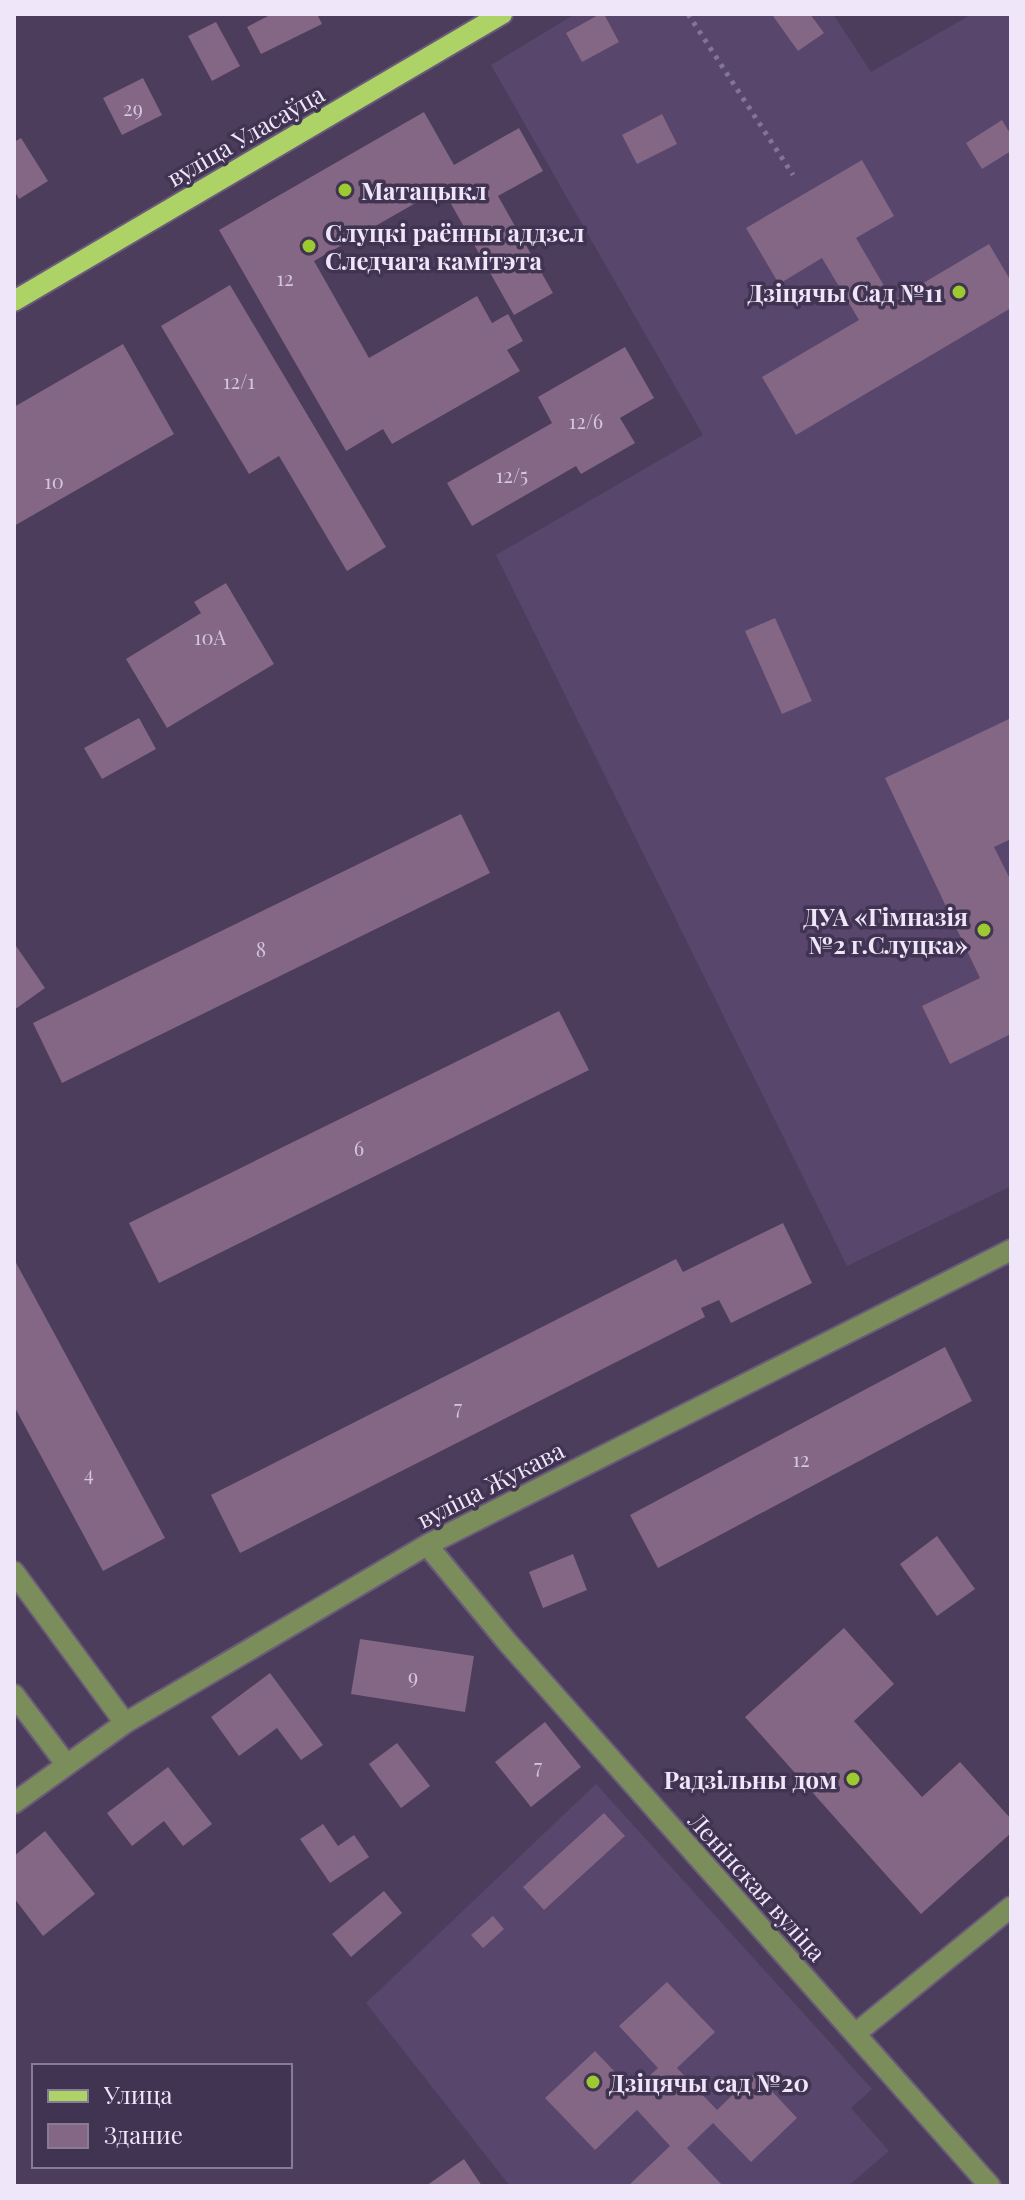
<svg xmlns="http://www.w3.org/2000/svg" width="1025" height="2200" viewBox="0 0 1025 2200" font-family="'Playfair Display',serif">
<rect width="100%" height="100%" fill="#4c3d5d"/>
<!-- built -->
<path fill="#58466c" d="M575,14H833L871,72L972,14H1011V1186L847,1266L496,555L703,435L491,65Z
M596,1784L872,2089L851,2108L889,2151L848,2186H510L366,2003Z"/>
<!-- building -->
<path fill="#836784" d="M272,14H322L318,16L322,24L261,54L247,27Z
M600,14H604L619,42L582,62L566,33Z
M777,14H810L824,33L798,51L773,16Z
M216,22L240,66L212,81L188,36Z
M143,78L162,115L122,135L103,98Z
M424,112L454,165L519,128L543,171L498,196L553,293L514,315L442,188L314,261L369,358L477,296L492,323L508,314L523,341L507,350L520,371L392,444L383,429L346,451L219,230Z
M662,114L677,144L637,164L622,135Z
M1002,120L1011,135V151L982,169L966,143Z
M21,138L48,181L19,199L14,190V142Z
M862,160L894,216L856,238L893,301L989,244L1011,281V308L796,435L762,377L859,320L822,258L779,284L746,228Z
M230,285L386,547L347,571L279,456L249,474L161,326Z
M123,344L174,434L14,526V407Z
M625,347L654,398L620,418L635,443L581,474L576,466L472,526L447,483L552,423L538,397Z
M226,583L274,664L167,728L126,659L201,613L194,602Z
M775,618L812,701L782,714L745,631Z
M139,718L156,749L102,779L84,748Z
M1011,718V839L994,847L1011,881V1034L950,1064L922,1006L980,978L885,778Z
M461,814L490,873L62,1083L33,1023Z
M14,943L45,988L14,1010Z
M559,1011L589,1070L159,1283L129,1223Z
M783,1223L812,1283L731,1323L719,1300L701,1308L705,1317L240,1553L211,1495L676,1259L683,1272Z
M14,1259L165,1538L103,1571L14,1406Z
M945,1347L972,1401L658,1568L630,1515Z
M937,1536L975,1589L937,1616L900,1564Z
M573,1554L587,1590L543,1608L529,1572Z
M844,1628L894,1684L854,1721L922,1797L960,1762L1011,1819V1833L921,1914L745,1717Z
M360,1639L474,1656L465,1712L351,1694Z
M270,1673L323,1745L301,1760L277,1728L239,1756L211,1717Z
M545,1722L581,1767L531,1807L495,1762Z
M397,1743L430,1786L401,1808L369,1764Z
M168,1767L212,1824L183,1846L164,1821L132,1846L107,1813Z
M604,1813L625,1836L544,1910L523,1887Z
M323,1824L338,1846L354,1835L369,1857L330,1883L300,1839Z
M45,1831L95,1894L43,1936L14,1898V1856Z
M384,1891L402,1913L351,1957L332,1934Z
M493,1916L504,1929L483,1948L471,1935Z
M667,1982L715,2032L677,2068L717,2110L755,2073L797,2118L751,2162L713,2123L687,2148L723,2186H632L630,2184L670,2146L637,2110L595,2150L545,2098L595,2051L633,2091L658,2068L619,2026Z
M464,2159L482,2186H426Z"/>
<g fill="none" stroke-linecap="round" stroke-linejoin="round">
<!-- minor casing -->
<g stroke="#695b79" stroke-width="24">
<path id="minor" d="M427,1545L508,1643L990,2186
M14,1572L125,1723
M14,1695L66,1764
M14,1803L125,1723L427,1545L1011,1250
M855,2034L1011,1907"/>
</g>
<!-- major casing -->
<g stroke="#695b79" stroke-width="24">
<path id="major" d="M14,301L502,14"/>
</g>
<!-- path -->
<path stroke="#837692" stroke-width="5" stroke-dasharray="4 6" stroke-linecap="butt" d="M688,14L793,175"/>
<!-- minor -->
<use href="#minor" stroke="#7a8d5a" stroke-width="20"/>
<!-- major -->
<use href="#major" stroke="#add367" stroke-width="20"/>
</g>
<!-- markers -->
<g fill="#9dca30" stroke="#413352" stroke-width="3">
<circle cx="345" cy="190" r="8"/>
<circle cx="309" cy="246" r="8"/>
<circle cx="959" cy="292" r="8"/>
<circle cx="984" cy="930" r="8"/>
<circle cx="853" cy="1779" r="8"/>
<circle cx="593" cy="2082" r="8"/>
</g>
<g text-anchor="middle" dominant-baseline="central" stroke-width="7" stroke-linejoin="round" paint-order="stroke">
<!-- number labels -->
<g font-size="20" fill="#d4c6dc">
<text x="133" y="107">29</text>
<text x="285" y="277">12</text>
<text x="239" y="380">12/1</text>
<text x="586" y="420">12/6</text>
<text x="512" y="474">12/5</text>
<text x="54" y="480">10</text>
<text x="210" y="636">10А</text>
<text x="261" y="948">8</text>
<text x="359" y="1147">6</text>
<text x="458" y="1406">7</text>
<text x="801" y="1458">12</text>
<text x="89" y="1472">4</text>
<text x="413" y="1675">9</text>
<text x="538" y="1765">7</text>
</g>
<!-- street labels -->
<g font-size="24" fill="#efe6fa" stroke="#413352">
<text transform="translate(245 135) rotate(-30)">вуліца Уласаўца</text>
<text transform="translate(490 1484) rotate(-27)">вуліца Жукава</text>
<text transform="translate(758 1886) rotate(48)">Ленінская вуліца</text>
</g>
<!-- poi labels -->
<g font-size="24" font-weight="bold" fill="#efe6fa" stroke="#413352" text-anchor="start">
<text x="361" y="190">Матацыкл</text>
<text x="325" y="232">Слуцкі раённы аддзел<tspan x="325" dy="28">Следчага камітэта</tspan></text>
<text x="943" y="292" text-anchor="end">Дзіцячы Сад №11</text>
<text x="968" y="916" text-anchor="end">ДУА «Гімназія<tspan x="968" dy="28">№2 г.Слуцка»</tspan></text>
<text x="837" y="1779" text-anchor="end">Радзільны дом</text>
<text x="609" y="2082">Дзіцячы сад №20</text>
</g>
</g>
<!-- border -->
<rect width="1025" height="2200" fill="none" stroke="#efe6fa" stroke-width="32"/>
<!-- legend -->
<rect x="32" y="2064" width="260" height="104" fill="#413352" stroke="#877b95" stroke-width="2"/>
<rect x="48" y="2090" width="40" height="12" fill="#add367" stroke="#877b95" stroke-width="2"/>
<text x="104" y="2104" font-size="24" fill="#efe6fa">Улица</text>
<rect x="48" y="2124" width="40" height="24" fill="#836784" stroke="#877b95" stroke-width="2"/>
<text x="104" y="2144" font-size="24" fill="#efe6fa">Здание</text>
</svg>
